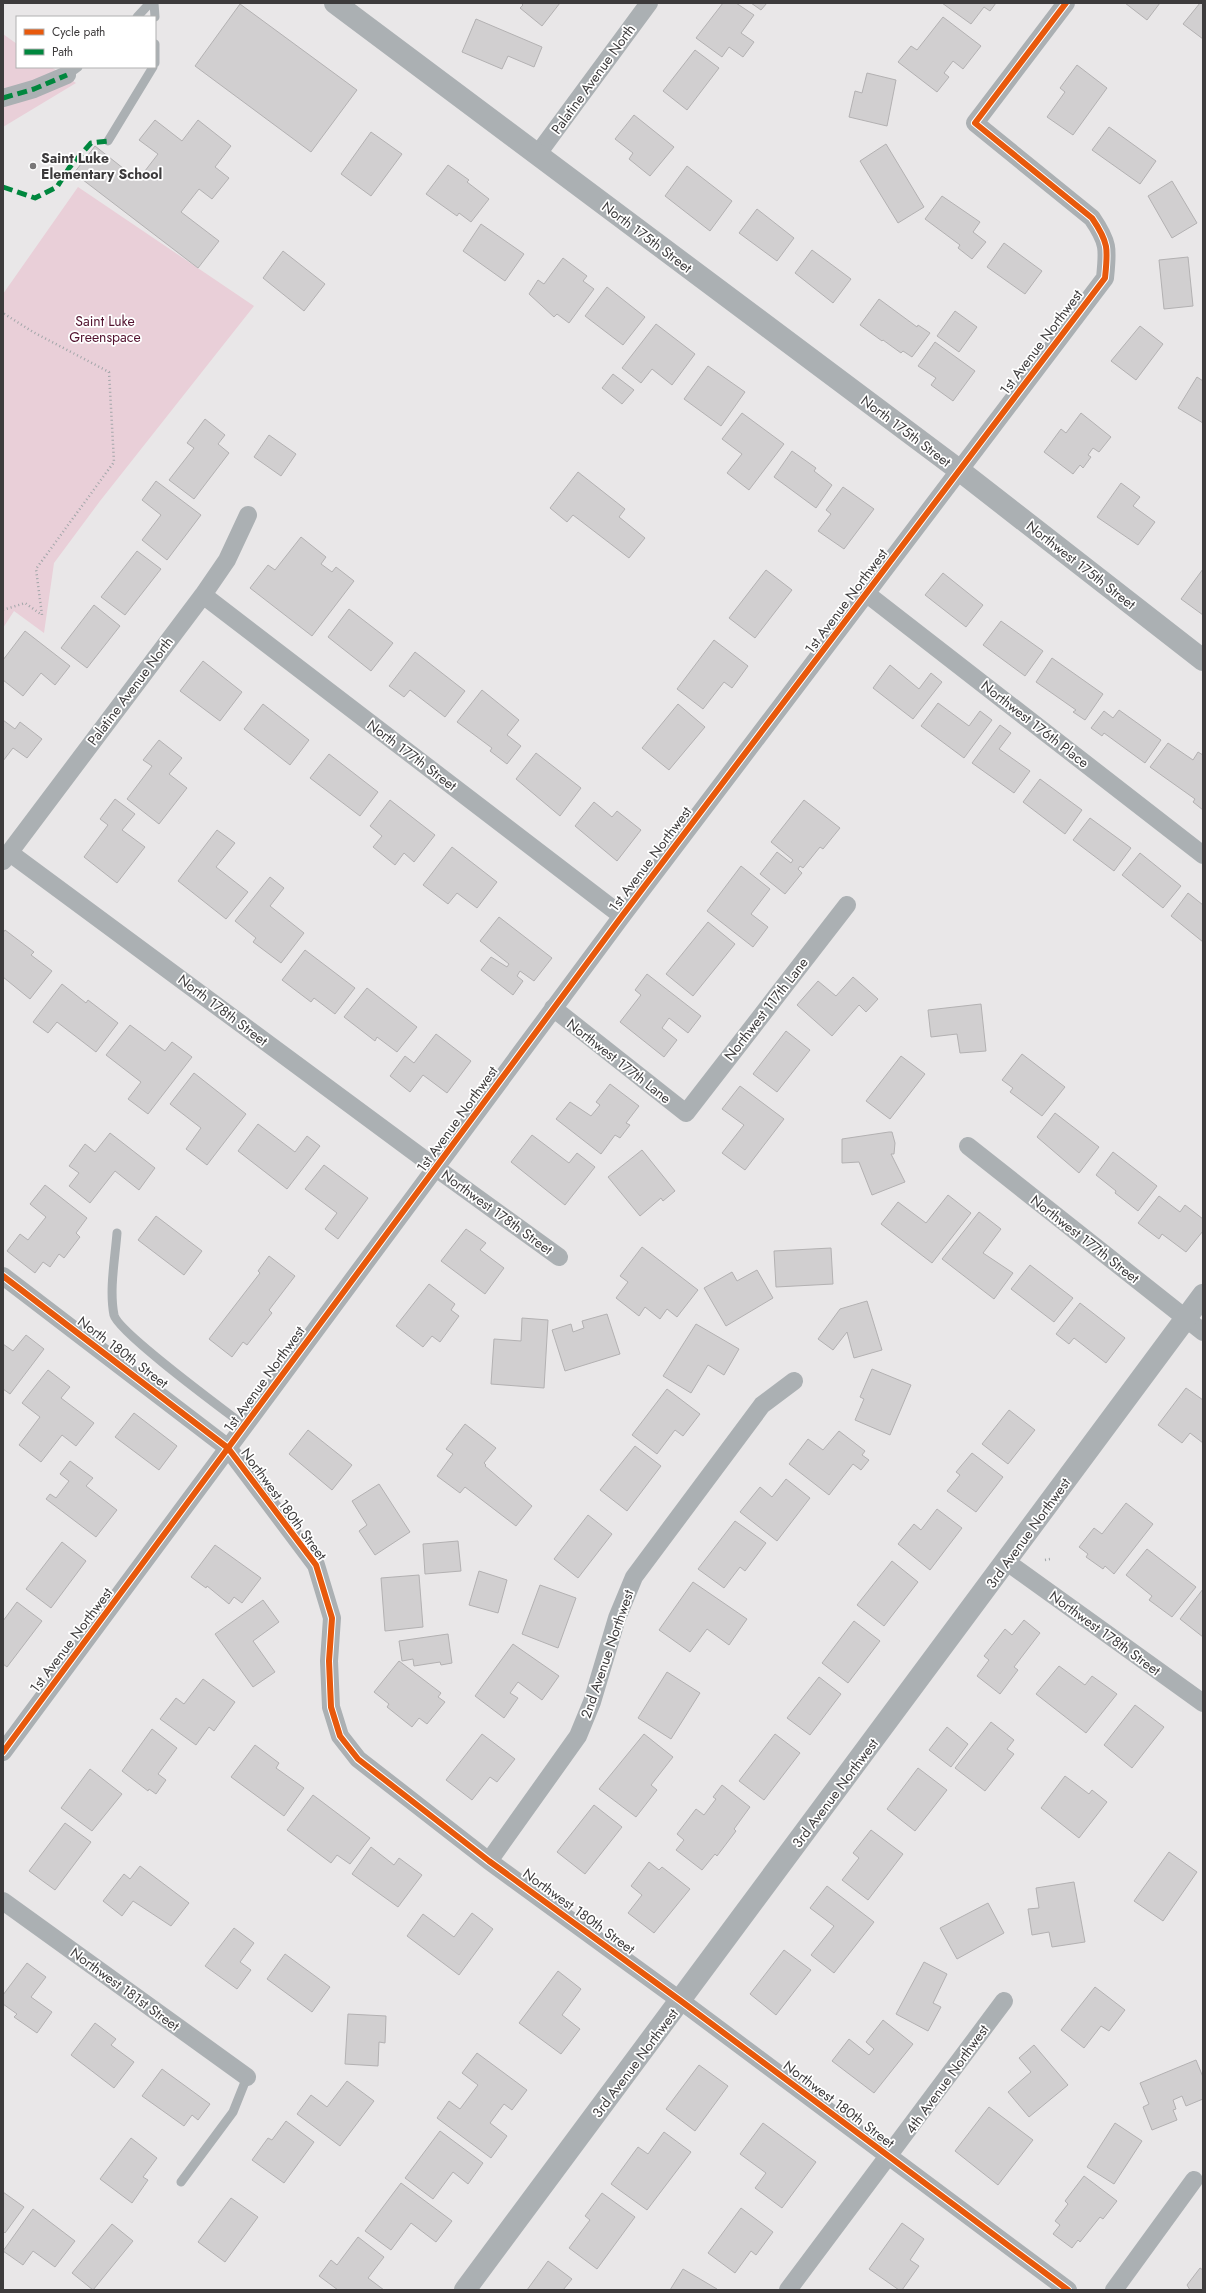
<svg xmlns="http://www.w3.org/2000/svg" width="1206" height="2293" viewBox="0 0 1206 2293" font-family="Jost,sans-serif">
<rect width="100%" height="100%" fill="#e9e7e8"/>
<!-- park -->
<path fill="#e9cfd8" d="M3,34L17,44V67H51L76,83L3,127Z
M78,187L254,306L100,501L54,563L44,633L14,611L3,628V294Z"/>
<!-- building -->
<path fill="#d1cfd0" stroke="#b3b1b2" d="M521,3H560L542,26L520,8L523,5Z
M723,3H736L754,15L741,33L754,42L743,57L729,47L722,57L696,38Z
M751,3H767L761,10Z
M942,3H996L990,11L984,7L971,24Z
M1125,3H1160L1147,20Z
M1200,3H1203V39L1183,24Z
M240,4L357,90L311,152L195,66Z
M943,17L981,46L963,69L953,61L944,73L949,77L937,92L898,62L911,46L917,50Z
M476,19L542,47L534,67L508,56L502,69L462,52Z
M695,50L719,68L687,110L663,91Z
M1077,65L1107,88L1073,135L1047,117L1065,92L1060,88Z
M867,73L896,80L887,126L849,117L855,91L862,93Z
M634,115L674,147L650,176L629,159L633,153L615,139Z
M155,120L182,141L198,120L231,146L215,167L229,178L212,199L199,189L181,212L219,241L198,268L74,173L95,146L138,180L158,154L139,140Z
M1109,127L1156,161L1140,184L1092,150Z
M371,132L402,154L371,196L341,174Z
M886,144L924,207L898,223L860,161Z
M448,165L469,180L467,182L489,199L471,222L459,213L457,216L426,194Z
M687,166L732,201L710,231L665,196Z
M1172,181L1197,223L1172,238L1148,196Z
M942,196L980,222L973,232L986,242L972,259L958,248L960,245L925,219Z
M757,209L794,238L777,261L739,233Z
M481,224L524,254L505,281L463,251Z
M1004,243L1042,271L1025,294L987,267Z
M812,250L851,279L833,303L795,273Z
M283,251L325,284L304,311L263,278Z
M1188,257L1193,306L1164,309L1159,260Z
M563,258L587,276L583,281L594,289L569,323L557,314L554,317L529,294L538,280L544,284Z
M607,287L645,317L623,345L585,316Z
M879,299L917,327L918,325L930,333L912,357L903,351L901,353L883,340L882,341L860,325Z
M955,311L977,327L959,352L937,336Z
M656,324L695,354L672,385L652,369L641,383L622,368Z
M1140,326L1163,344L1136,380L1111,361Z
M935,342L975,371L953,401L931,385L936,378L918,366Z
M708,366L745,392L721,426L684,399Z
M613,374L634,390L622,404L602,388Z
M1197,377L1203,381V423L1178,408Z
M742,413L784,444L749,490L727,473L742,454L722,439Z
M1081,413L1111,437L1099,452L1093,448L1088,455L1091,457L1083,468L1080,465L1073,474L1044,452L1061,429L1066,433Z
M205,419L225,435L218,444L229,453L194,499L169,480L194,448L187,443Z
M269,435L296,454L281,476L254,457Z
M792,451L816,468L814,471L832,485L816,508L774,477Z
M578,472L625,509L619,517L645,538L629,558L573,515L567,522L550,508Z
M156,481L201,515L167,560L142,540L161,515L142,500Z
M1121,483L1140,497L1133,506L1155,522L1138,545L1097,517Z
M843,487L874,509L844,549L818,531L831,514L826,510Z
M301,537L326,557L321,564L332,572L336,567L354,581L312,636L250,588L268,565L275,570Z
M137,551L161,569L125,615L101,597Z
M1203,569V615L1181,599Z
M766,570L792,590L755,638L729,618Z
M943,573L983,605L966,627L925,595Z
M94,605L120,626L87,668L61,648Z
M349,609L393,643L371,671L328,637Z
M1001,621L1043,651L1025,676L983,645Z
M25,631L70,666L55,685L41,673L23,696L3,680V660Z
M714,640L748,666L732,688L724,682L703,709L677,689Z
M415,652L465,691L445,717L410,690L404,697L389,686Z
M1052,658L1103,694L1085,720L1073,712L1076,710L1036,682Z
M203,661L242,692L220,721L180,691Z
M890,665L919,689L931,673L942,682L913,719L873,688Z
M482,690L519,720L507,735L521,746L507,764L490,751L492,748L457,722Z
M938,703L969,726L980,711L992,720L964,758L921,726Z
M263,704L309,740L290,765L244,729Z
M678,704L705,727L669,770L642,748Z
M1119,710L1161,740L1145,763L1104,733L1102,736L1091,728L1104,711L1113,718Z
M3,720L15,729L20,722L42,739L27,758L13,748L3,761Z
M1000,725L1011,733L999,749L1030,771L1014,793L972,763Z
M159,740L182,758L169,774L187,788L159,824L127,799L152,766L143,760Z
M1168,743L1193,760L1198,752L1203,755V810L1193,802L1195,799L1150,767Z
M536,753L581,788L560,816L516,779Z
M329,754L378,792L360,816L310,778Z
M1040,779L1082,810L1065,834L1023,802Z
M115,799L135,814L122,830L145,847L117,883L84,857L108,825L100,819Z
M390,800L435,835L414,862L404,853L395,865L373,847L382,836L370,826Z
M804,800L840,828L823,849L820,847L803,868L800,866L798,869L802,873L785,894L760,874L777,852L791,863L793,860L771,842Z
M594,802L612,817L617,811L641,830L617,861L575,826Z
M1090,818L1131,848L1114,871L1073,840Z
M217,830L235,843L216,867L248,892L226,919L178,881Z
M452,847L497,882L477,908L457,893L448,904L423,885Z
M1140,853L1181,886L1163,908L1122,875Z
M741,866L770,889L751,914L768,927L753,947L707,911Z
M270,877L284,888L270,906L304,933L281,963L253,942L256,938L235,921Z
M1188,893L1203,905V942L1171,916Z
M499,917L552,958L534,981L520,971L517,976L523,981L513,995L481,970L491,957L507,967L509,964L480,941Z
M708,922L735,944L693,996L666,974Z
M5,930L34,952L31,955L52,971L30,999L3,977V933Z
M305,950L355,988L335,1014L314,998L311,1002L282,980Z
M647,974L701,1016L688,1033L669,1018L662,1028L677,1040L664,1057L620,1022L641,995L635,990Z
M853,977L878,999L866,1012L859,1005L832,1036L797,1005L818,981L836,996Z
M62,984L86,1003L88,1000L118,1023L96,1052L57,1022L48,1033L33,1022Z
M367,988L417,1027L397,1052L377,1037L375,1041L344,1017Z
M981,1004L986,1051L960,1053L957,1034L931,1037L928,1010Z
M130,1025L165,1051L172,1042L192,1057L148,1114L128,1099L141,1082L106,1055Z
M786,1031L810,1050L777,1092L753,1074Z
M436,1034L471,1061L447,1093L423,1075L410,1092L390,1076L405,1056L414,1063Z
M1022,1054L1065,1087L1042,1116L1010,1092L1013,1088L1002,1080Z
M901,1056L925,1074L890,1119L866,1101Z
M194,1073L246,1114L207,1165L186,1149L201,1128L170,1104Z
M610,1084L639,1106L626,1123L630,1125L620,1138L615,1135L601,1154L556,1119L570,1102L591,1116L600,1105L596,1102Z
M740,1086L784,1119L745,1170L722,1153L744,1125L722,1109Z
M1055,1113L1099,1147L1079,1173L1037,1137Z
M258,1124L295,1152L307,1136L320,1146L287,1189L238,1151Z
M889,1132H892L895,1143L894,1154H891L905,1182L872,1195L859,1162L842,1163V1139Z
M110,1133L155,1168L139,1190L115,1171L90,1203L69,1186L79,1173L69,1166L85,1144L95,1152Z
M532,1135L569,1163L577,1153L595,1167L565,1205L511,1162Z
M642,1150L675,1191L663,1201L661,1198L640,1216L608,1177Z
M1113,1152L1157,1186L1138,1211L1115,1193L1116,1191L1096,1175Z
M324,1165L368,1198L338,1239L325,1229L337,1213L305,1189Z
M45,1185L87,1218L76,1233L80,1237L64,1258L59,1254L50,1267L43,1262L35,1273L7,1251L20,1234L28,1240L46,1217L30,1204Z
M948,1195L971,1213L932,1263L881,1224L898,1202L926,1223Z
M1159,1196L1180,1212L1185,1205L1203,1219V1231L1186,1252L1162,1234L1159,1239L1138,1223Z
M979,1212L1001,1229L983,1253L1013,1273L994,1299L942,1259Z
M156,1216L202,1251L184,1275L138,1240Z
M466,1229L486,1243L480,1250L504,1268L485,1294L441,1261Z
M642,1247L698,1290L677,1317L667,1309L660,1319L645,1307L639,1316L616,1298L628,1282L620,1276Z
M831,1248L833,1284L776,1287L774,1251Z
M269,1256L295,1276L269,1310L272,1313L247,1345L243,1342L232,1357L209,1339L260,1273L258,1271Z
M1030,1265L1073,1298L1054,1322L1011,1289Z
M757,1270L773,1298L726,1326L704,1288L732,1272L737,1281Z
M429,1284L455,1304L451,1310L459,1316L440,1342L432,1336L423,1347L396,1326Z
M867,1301L882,1350L854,1358L847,1332L833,1350L818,1339L840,1309Z
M1080,1303L1125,1338L1106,1363L1074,1338L1069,1344L1056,1334Z
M607,1314L620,1354L565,1371L552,1330L571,1324L573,1332L584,1328L582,1321Z
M522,1318L548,1320L544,1388L491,1384L494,1339L521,1341Z
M696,1324L739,1349L724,1375L708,1365L691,1393L663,1376Z
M26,1335L44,1349L10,1394L3,1389V1344L13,1351Z
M872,1369L911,1385L890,1435L855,1420L864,1399L860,1397Z
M48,1370L70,1387L61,1398L94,1423L76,1446L62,1435L41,1462L19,1445L40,1417L22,1403Z
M1186,1388L1203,1400V1443L1190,1433L1182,1443L1158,1425Z
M667,1389L700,1414L683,1436L675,1430L657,1454L632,1435Z
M1009,1410L1035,1430L1008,1464L982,1444Z
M134,1413L177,1446L159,1470L115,1437Z
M465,1424L496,1448L484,1463L486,1465L485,1466L532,1506L516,1526L465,1487L460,1493L437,1476L453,1454L446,1449Z
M308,1430L352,1465L332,1490L289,1454Z
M839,1431L865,1451L862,1455L869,1460L861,1470L853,1464L829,1495L789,1464L808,1439L823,1450Z
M635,1446L661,1466L627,1511L600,1490Z
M972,1453L1003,1477L976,1512L947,1491L960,1475L956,1472Z
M70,1461L93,1478L86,1486L117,1510L96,1537L46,1499L50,1494L56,1498L69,1481L60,1474Z
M786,1479L810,1498L777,1541L740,1512L760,1487L772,1497Z
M379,1484L410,1532L375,1555L359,1531L367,1525L352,1501Z
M1126,1503L1153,1524L1114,1574L1105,1566L1103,1569L1086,1557L1088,1554L1079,1547L1094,1528L1102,1534Z
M937,1509L962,1528L930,1570L898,1544L914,1524L921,1530Z
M588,1515L612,1534L578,1578L554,1559Z
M735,1521L766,1543L745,1571L740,1567L724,1588L698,1569Z
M458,1541L461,1571L425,1574L423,1544Z
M62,1542L86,1561L51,1608L26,1589Z
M215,1545L261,1578L242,1603L234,1597L229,1604L207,1586L206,1588L191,1577Z
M1147,1549L1196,1587L1172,1617L1149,1600L1152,1596L1126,1575Z
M892,1561L918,1582L884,1626L857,1605Z
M479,1571L507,1580L498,1613L469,1605Z
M419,1575L423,1627L385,1631L381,1578Z
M693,1582L747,1619L729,1645L707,1629L690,1652L659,1630Z
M540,1585L576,1598L558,1648L522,1634Z
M1203,1589V1637L1180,1619Z
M263,1600L279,1622L253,1641L275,1672L253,1687L215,1634Z
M17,1602L42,1621L7,1667L3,1664V1621Z
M1024,1620L1040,1633L1014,1667L1018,1670L1000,1694L977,1676L989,1660L984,1656L1005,1629L1012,1635Z
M854,1621L880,1641L848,1683L822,1663Z
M448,1634L452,1663L441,1665L440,1662L414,1666L413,1659L402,1661L399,1641Z
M513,1644L559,1676L542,1700L518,1682L510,1693L518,1698L504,1718L475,1696Z
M399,1661L441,1693L438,1697L445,1702L427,1724L419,1718L412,1727L387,1707L389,1704L374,1692Z
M1059,1666L1085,1685L1092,1676L1117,1694L1086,1733L1036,1694Z
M667,1672L700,1693L671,1739L638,1718Z
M819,1677L841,1694L810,1735L787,1718Z
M203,1679L235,1702L214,1731L209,1727L196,1745L160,1719L176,1698L184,1704Z
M1135,1705L1164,1727L1132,1768L1104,1745Z
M991,1722L1014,1740L1007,1749L1014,1754L985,1791L955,1768Z
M947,1727L968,1744L951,1767L929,1750Z
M152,1729L177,1748L158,1774L166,1780L156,1794L149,1789L148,1791L122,1771Z
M482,1734L515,1759L497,1782L490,1777L472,1800L446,1780Z
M644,1734L673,1757L651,1785L657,1790L636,1817L599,1789Z
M775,1734L800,1753L764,1800L739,1781Z
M255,1745L279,1763L276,1768L304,1788L284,1816L231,1777Z
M918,1768L947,1790L915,1831L887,1809Z
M90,1769L122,1794L92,1831L61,1808Z
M1065,1776L1089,1794L1092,1790L1107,1802L1079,1838L1041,1808Z
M722,1785L750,1807L734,1829L736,1831L717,1856L715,1854L702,1870L676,1850L684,1840L677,1834L696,1809L704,1815L716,1799L713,1797Z
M313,1795L370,1838L350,1864L337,1855L331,1863L287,1830Z
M594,1805L622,1827L585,1874L557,1852Z
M65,1823L91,1842L55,1890L29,1871Z
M871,1830L903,1854L868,1900L842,1880L859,1858L853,1853Z
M371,1847L394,1865L399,1858L422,1875L398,1907L352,1874Z
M1169,1852L1197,1872L1163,1921L1134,1901Z
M649,1862L659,1870L662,1867L690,1889L654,1933L628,1913L642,1895L631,1886Z
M140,1866L189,1903L171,1926L133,1901L122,1916L103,1901L124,1874L130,1879Z
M1074,1882L1085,1942L1052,1947L1049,1932L1032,1935L1028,1909L1039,1908L1036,1888Z
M827,1886L874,1922L834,1973L811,1955L834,1926L810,1908Z
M988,1903L1004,1933L957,1959L940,1928Z
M472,1913L493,1929L459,1975L407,1936L423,1914L454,1937Z
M234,1928L254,1943L240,1962L251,1970L237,1989L205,1966Z
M784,1950L811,1970L776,2015L750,1994Z
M285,1954L330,1987L312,2012L267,1979Z
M924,1962L947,1974L933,2003L941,2007L928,2031L896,2014Z
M27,1963L46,1977L31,1997L52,2012L37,2033L14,2017L17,2014L3,2004V1995Z
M558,1971L581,1989L562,2015L580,2029L561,2054L519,2023Z
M1095,1987L1125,2010L1109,2031L1101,2026L1084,2048L1061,2030Z
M348,2014L386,2016L385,2043L379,2042L378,2066L345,2064Z
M883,2020L913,2044L874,2093L832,2061L849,2039L869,2055L874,2049L866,2042Z
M95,2023L116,2039L111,2045L134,2062L114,2088L71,2055Z
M1034,2045L1068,2085L1029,2117L1008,2092L1031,2072L1019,2058Z
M477,2053L527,2090L512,2110L504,2104L490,2123L507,2136L491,2158L437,2118L449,2101L460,2109L478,2085L462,2073Z
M1196,2060L1203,2077V2099L1186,2106L1182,2096L1173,2100L1176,2109L1173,2110L1177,2120L1152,2130L1143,2107L1149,2104L1140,2083Z
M699,2065L728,2086L695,2131L666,2109Z
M162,2069L210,2104L198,2120L192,2115L184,2126L142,2096Z
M347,2081L374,2101L340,2146L297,2114L311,2095L327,2107Z
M989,2107L1033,2140L998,2185L955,2151Z
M286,2121L314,2142L284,2183L252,2160L268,2138L272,2140Z
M763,2123L816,2162L782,2208L755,2188L766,2173L740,2154Z
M1115,2123L1142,2141L1114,2184L1087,2167Z
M440,2131L483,2163L468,2184L453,2172L433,2199L405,2178Z
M664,2132L691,2152L647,2210L611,2184L638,2147L648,2154Z
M131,2138L157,2158L143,2177L148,2180L132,2203L100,2179Z
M1084,2176L1117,2201L1103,2219L1100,2217L1080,2242L1078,2240L1072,2248L1053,2234L1060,2225L1055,2221L1068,2204L1065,2201Z
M401,2183L452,2221L436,2242L411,2223L391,2250L365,2231Z
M3,2192L24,2207L5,2233L3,2231Z
M602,2193L635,2217L597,2269L569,2248L590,2220L585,2216Z
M231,2198L258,2217L225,2262L198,2242Z
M741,2208L773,2232L756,2255L751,2251L735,2273L708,2253Z
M33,2209L75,2241L55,2267L33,2251L23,2265L3,2251Z
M902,2223L924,2239L910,2260L919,2266L902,2290H899L869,2269Z
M112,2224L133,2241L93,2290L72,2273Z
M358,2237L384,2257L368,2278L384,2290H338L319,2276L331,2260L337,2265Z
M548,2261L572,2279L563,2290H527Z
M1200,2268L1203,2270V2290H1190L1187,2285Z
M683,2269L717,2289L716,2290H670Z"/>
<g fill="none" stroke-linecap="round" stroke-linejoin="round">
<!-- path -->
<path stroke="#a2a6a9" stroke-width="2.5" stroke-dasharray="1 3" stroke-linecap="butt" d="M3,610L25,603L42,615L36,569L114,462L109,372L33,332L3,313
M1045,1560L1050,1559"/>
<!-- service -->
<path stroke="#abb0b3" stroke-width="9" d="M154,3L155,17
M137,17L150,3
M155,44V63
M67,75L78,67
M108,141L153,67
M117,1233C115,1259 109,1290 114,1315C118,1332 224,1410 245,1426
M181,2182L233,2112L247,2077"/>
<!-- minor -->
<path stroke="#abb0b3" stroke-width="18" d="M3,98L34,89L67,75
M537,155L649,3
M867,594L1203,855
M203,595L622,916
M10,853L436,1168L559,1257
M3,861L203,595L227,560L248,515
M553,1008L686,1113L847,905
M968,1146L1203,1332
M3,1276L228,1448L316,1565L332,1618L329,1661L331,1707L340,1736L358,1759L489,1861L681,2001L1068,2290
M1007,1562L1203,1703
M3,1752L622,916L1105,278C1108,249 1109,243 1092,218L975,123L1066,3
M489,1861L578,1736L592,1702L617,1618L634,1577L762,1405L794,1381
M3,1901L247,2077
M788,2290L1004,2001
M1114,2290L1194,2180"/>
<!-- tertiary -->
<path stroke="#abb0b3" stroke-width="22" d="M335,3L959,470L1203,660
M465,2290L1203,1295"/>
<!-- quiet -->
<path stroke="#00873e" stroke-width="5" stroke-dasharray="10 5" stroke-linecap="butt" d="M3,98L34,89L67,75
M3,187L35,198L57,187L69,168L91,143L108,141"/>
<!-- cycleway casing -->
<g stroke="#fff" stroke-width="8">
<path id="cycleway" d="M3,1276L228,1448L316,1565L332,1618L329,1661L331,1707L340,1736L358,1759L489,1861L681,2001L1068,2290
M3,1752L622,916L1105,278C1108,249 1109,243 1092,218L975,123L1066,3"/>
</g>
<!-- cycleway -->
<use href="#cycleway" stroke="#e8590c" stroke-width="6"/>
</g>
<!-- markers -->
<circle fill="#797778" stroke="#fff" stroke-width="1.5" cx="33" cy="166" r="4"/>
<g text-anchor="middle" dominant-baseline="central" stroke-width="3.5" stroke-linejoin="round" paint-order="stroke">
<!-- street labels -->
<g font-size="14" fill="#3d3b3c" stroke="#fff">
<text transform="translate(593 79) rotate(-54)">Palatine Avenue North</text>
<text transform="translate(647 237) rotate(37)">North 175th Street</text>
<text transform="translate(1041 342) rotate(-53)">1st Avenue Northwest</text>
<text transform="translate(906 431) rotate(37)">North 175th Street</text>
<text transform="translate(1081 565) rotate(38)">Northwest 175th Street</text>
<text transform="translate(846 601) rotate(-53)">1st Avenue Northwest</text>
<text transform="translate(130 691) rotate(-53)">Palatine Avenue North</text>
<text transform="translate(1035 724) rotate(38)">Northwest 176th Place</text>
<text transform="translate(412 755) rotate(37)">North 177th Street</text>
<text transform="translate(650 859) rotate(-53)">1st Avenue Northwest</text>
<text transform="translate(766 1009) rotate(-52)">Northwest 117th Lane</text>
<text transform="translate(223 1010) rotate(37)">North 178th Street</text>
<text transform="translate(619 1061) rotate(38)">Northwest 177th Lane</text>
<text transform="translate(457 1119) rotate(-54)">1st Avenue Northwest</text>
<text transform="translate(497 1212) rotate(36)">Northwest 178th Street</text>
<text transform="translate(1085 1239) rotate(38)">Northwest 177th Street</text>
<text transform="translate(123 1352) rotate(37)">North 180th Street</text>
<text transform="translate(264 1379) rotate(-54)">1st Avenue Northwest</text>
<text transform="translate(284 1504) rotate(54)">Northwest 180th Street</text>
<text transform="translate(1028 1533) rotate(-54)">3rd Avenue Northwest</text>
<text transform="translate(1105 1633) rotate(36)">Northwest 178th Street</text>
<text transform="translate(71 1640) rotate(-53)">1st Avenue Northwest</text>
<text transform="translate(607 1654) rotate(-71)">2nd Avenue Northwest</text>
<text transform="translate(835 1793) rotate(-53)">3rd Avenue Northwest</text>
<text transform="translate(579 1911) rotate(36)">Northwest 180th Street</text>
<text transform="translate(125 1989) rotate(36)">Northwest 181st Street</text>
<text transform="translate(635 2063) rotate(-53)">3rd Avenue Northwest</text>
<text transform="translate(947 2079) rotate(-54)">4th Avenue Northwest</text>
<text transform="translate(839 2104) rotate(37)">Northwest 180th Street</text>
</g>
<!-- poi labels -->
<g font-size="14" font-weight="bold" fill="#3d3b3c" stroke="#fff" text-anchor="start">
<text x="41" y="158">Saint Luke<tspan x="41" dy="16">Elementary School</tspan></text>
</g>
<!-- park labels -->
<g font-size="14" fill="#52122e" stroke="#fff">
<text x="105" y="321">Saint Luke<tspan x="105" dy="16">Greenspace</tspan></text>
</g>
</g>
<!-- border -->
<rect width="1206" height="2293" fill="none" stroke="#3d3b3c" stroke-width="8"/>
<!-- legend -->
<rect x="16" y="16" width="140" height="52" fill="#ffffff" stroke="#b1b1b1"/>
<rect x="24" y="29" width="20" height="6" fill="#e8590c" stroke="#b1b1b1"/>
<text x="52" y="36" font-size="12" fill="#3d3b3c">Cycle path</text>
<rect x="24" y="49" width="20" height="6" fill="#00873e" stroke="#b1b1b1"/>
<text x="52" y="56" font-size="12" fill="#3d3b3c">Path</text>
</svg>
